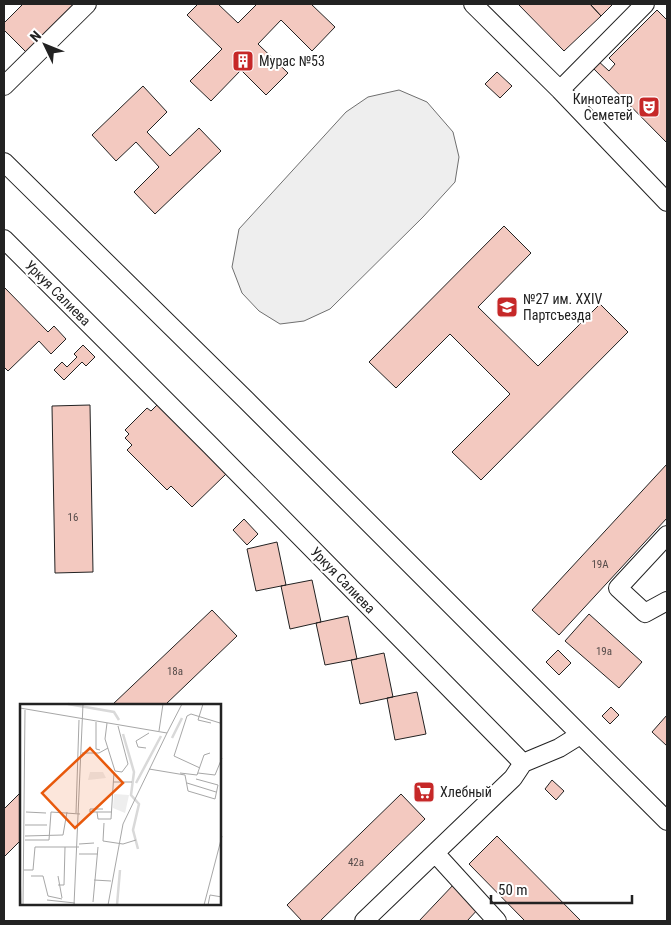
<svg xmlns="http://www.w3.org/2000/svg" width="671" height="925" viewBox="0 0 671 925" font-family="'Roboto Condensed',sans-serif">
<rect width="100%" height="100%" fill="#fff"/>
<!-- green -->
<path fill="#eee" stroke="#6f6f6f" d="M399,90L427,102L453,132L459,157L455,182L423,217L330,309L304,321L280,324L259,311L242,293L232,267L239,229L346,112L368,97Z"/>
<!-- building -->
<path fill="#f3c9c0" stroke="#222" d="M23,4H79L28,54L4,30V23Z
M198,4H218L238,23L257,4H311L335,27L312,51L281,20L258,44L288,73L266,95L241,70L211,101L190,81L222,49L187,15Z
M518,4H590L601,16L564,51Z
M590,4H613L601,16Z
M657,10L667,20V143L590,65L596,59L609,71L615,64L609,58Z
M497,72L512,86L500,98L485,84Z
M143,86L167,112L147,132L170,156L199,128L221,151L155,214L134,192L159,167L136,142L116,161L92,135Z
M504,226L531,253L478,307L538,366L600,304L628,332L481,480L452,452L510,394L450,334L396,388L369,362Z
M4,287L48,332L54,326L66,339L51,354L39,341L8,371L4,367Z
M83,345L95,357L86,366L82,362L64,380L54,370L62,362L67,367L77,357L74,354Z
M90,405L93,572L55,573L52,406Z
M157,405L226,474L192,507L171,486L167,490L127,450L132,445L125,438L129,434L125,430L147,408L151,411Z
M667,464V518L559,635L532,610Z
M244,519L258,534L247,545L233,530Z
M277,542L286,585L256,591L247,549Z
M312,580L321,622L290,629L281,586Z
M212,610L237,636L165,705H112Z
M589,614L642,662L619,688L565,641Z
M348,616L357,659L325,665L316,623Z
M558,650L571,663L559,675L546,662Z
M384,653L393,697L360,704L351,660Z
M417,692L426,734L395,740L387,698Z
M611,707L619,715L610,724L602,716Z
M667,715V746L652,732Z
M552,780L564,791L556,800L545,789Z
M21,792V840L4,857V809Z
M401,794L425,819L320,921H302L287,905Z
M497,836L581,921H525L469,864Z
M455,883L480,907L467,921H419Z"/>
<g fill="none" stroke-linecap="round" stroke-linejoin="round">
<!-- street casing -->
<g stroke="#222" stroke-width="20">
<path id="street" d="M473,4L560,90L667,202
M4,86L87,4
M560,90L645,4
M4,162L246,400L667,821
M4,239L210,445L523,763
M667,535L618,588L645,613L667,601
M523,763L559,748L580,735
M435,853L497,921
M364,921L513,778L523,763"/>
</g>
<!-- street -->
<use href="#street" stroke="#fff" stroke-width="18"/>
</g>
<!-- icons -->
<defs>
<g id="building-square" transform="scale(1.125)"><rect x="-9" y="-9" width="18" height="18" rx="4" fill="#c62828" stroke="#fff"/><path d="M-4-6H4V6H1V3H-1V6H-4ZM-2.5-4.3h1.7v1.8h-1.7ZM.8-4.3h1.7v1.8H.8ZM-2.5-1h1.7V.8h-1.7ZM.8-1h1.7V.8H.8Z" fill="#fff"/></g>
<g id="theatre-square" transform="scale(1.125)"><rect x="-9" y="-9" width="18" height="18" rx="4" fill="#c62828" stroke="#fff"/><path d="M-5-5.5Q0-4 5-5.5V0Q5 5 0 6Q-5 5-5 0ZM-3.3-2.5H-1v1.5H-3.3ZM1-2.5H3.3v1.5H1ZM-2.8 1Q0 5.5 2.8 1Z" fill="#fff"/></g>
<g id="school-square" transform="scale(1.125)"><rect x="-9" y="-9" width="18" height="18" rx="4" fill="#c62828" stroke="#fff"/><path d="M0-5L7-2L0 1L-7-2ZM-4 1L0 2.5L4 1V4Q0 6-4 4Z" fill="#fff"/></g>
<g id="supermarket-square" transform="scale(1.125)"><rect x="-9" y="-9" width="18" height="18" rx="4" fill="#c62828" stroke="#fff"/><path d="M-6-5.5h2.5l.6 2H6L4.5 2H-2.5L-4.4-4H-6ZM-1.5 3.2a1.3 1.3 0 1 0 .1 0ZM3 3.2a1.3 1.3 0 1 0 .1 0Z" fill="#fff"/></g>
</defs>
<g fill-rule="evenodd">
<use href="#building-square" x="243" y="61"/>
<use href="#theatre-square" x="649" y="107"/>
<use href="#school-square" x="507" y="307"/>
<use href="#supermarket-square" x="424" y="792"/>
</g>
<g text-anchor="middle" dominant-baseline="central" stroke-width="4" stroke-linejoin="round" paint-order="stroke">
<!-- number labels -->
<g font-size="11" fill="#564c4a">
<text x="73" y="517">16</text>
<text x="600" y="564">19А</text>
<text x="604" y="651">19а</text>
<text x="175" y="671">18а</text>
<text x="356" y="862">42а</text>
</g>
<!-- poi labels -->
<g font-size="14" fill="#222" stroke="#fff" text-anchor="start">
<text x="259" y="61">Мурас №53</text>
<text x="633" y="99" text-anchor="end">Кинотеатр<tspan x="633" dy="16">Семетей</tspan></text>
<text x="523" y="299">№27 им. XXIV<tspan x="523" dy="16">Партсъезда</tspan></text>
<text x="440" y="792">Хлебный</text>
</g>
<!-- street labels -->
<g font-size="14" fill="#222" stroke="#fff">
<text transform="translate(58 293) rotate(45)">Уркуя Салиева</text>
<text transform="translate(343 580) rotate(46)">Уркуя Салиева</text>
</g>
</g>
<!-- overview -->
<g transform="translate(20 704)">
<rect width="201" height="201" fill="#fff"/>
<path d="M70,68H83L86,74L68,76ZM94,90L109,91L105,109L93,104Z" fill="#eee"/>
<path fill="none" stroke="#d9d9d9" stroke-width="2.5" d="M48,0L94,8L99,16M103,30L114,68L111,91L119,100L113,126L118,145M152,34L162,14M116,79L141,32M97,201L100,166"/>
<path fill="none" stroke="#a7a7a7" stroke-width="1" d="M183,0L178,16L191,19M0,4L147,29L162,0M76,18V45L80,46M87,19L85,35L95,67L102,68L108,60L98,22M139,27L143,0M126,44L118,43L116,37L129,29M62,49H79L88,44M180,64L154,52L167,12L171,10L200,19M129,65L165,71L168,87L195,95L198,81L176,75M160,69L177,71L184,51L190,49M178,69L195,71L202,54M93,78H112M167,79L196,88M83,105H70V108H92M6,108L26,109M77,108L78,115H91L94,68M56,109L59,16M84,119L83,137L103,140L116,136M5,121H27M5,132L43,131L47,108M5,136H29L31,108L60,110M59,140L74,139M59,150H78M0,162L1,201M4,166H13L15,143H59M11,172H23L28,192L42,195M38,172L42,194M74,176L91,177M38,181H44L45,143M27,196L55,199M73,198L78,143M3,201L5,6M54,201L63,0M88,201L103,120L147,29M184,201L202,132M188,201L190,191L202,193"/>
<path fill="#e8590c" fill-opacity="0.15" stroke="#e8590c" stroke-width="2.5" d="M70,44L103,79L55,124L22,89Z"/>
<rect width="201" height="201" fill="none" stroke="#222" stroke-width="2.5"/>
</g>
<!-- border -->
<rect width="671" height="925" fill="none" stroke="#222222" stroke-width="10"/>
<!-- north arrow -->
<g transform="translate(45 45) rotate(313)" stroke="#ffffff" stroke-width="4" paint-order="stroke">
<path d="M0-4L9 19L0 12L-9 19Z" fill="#222222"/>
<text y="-8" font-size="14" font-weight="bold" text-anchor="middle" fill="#222222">N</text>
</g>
<!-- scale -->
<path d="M491 895v8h141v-8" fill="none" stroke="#222222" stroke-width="2.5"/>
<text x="498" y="895" font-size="15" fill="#222222" stroke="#ffffff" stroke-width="4" paint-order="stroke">50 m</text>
</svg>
